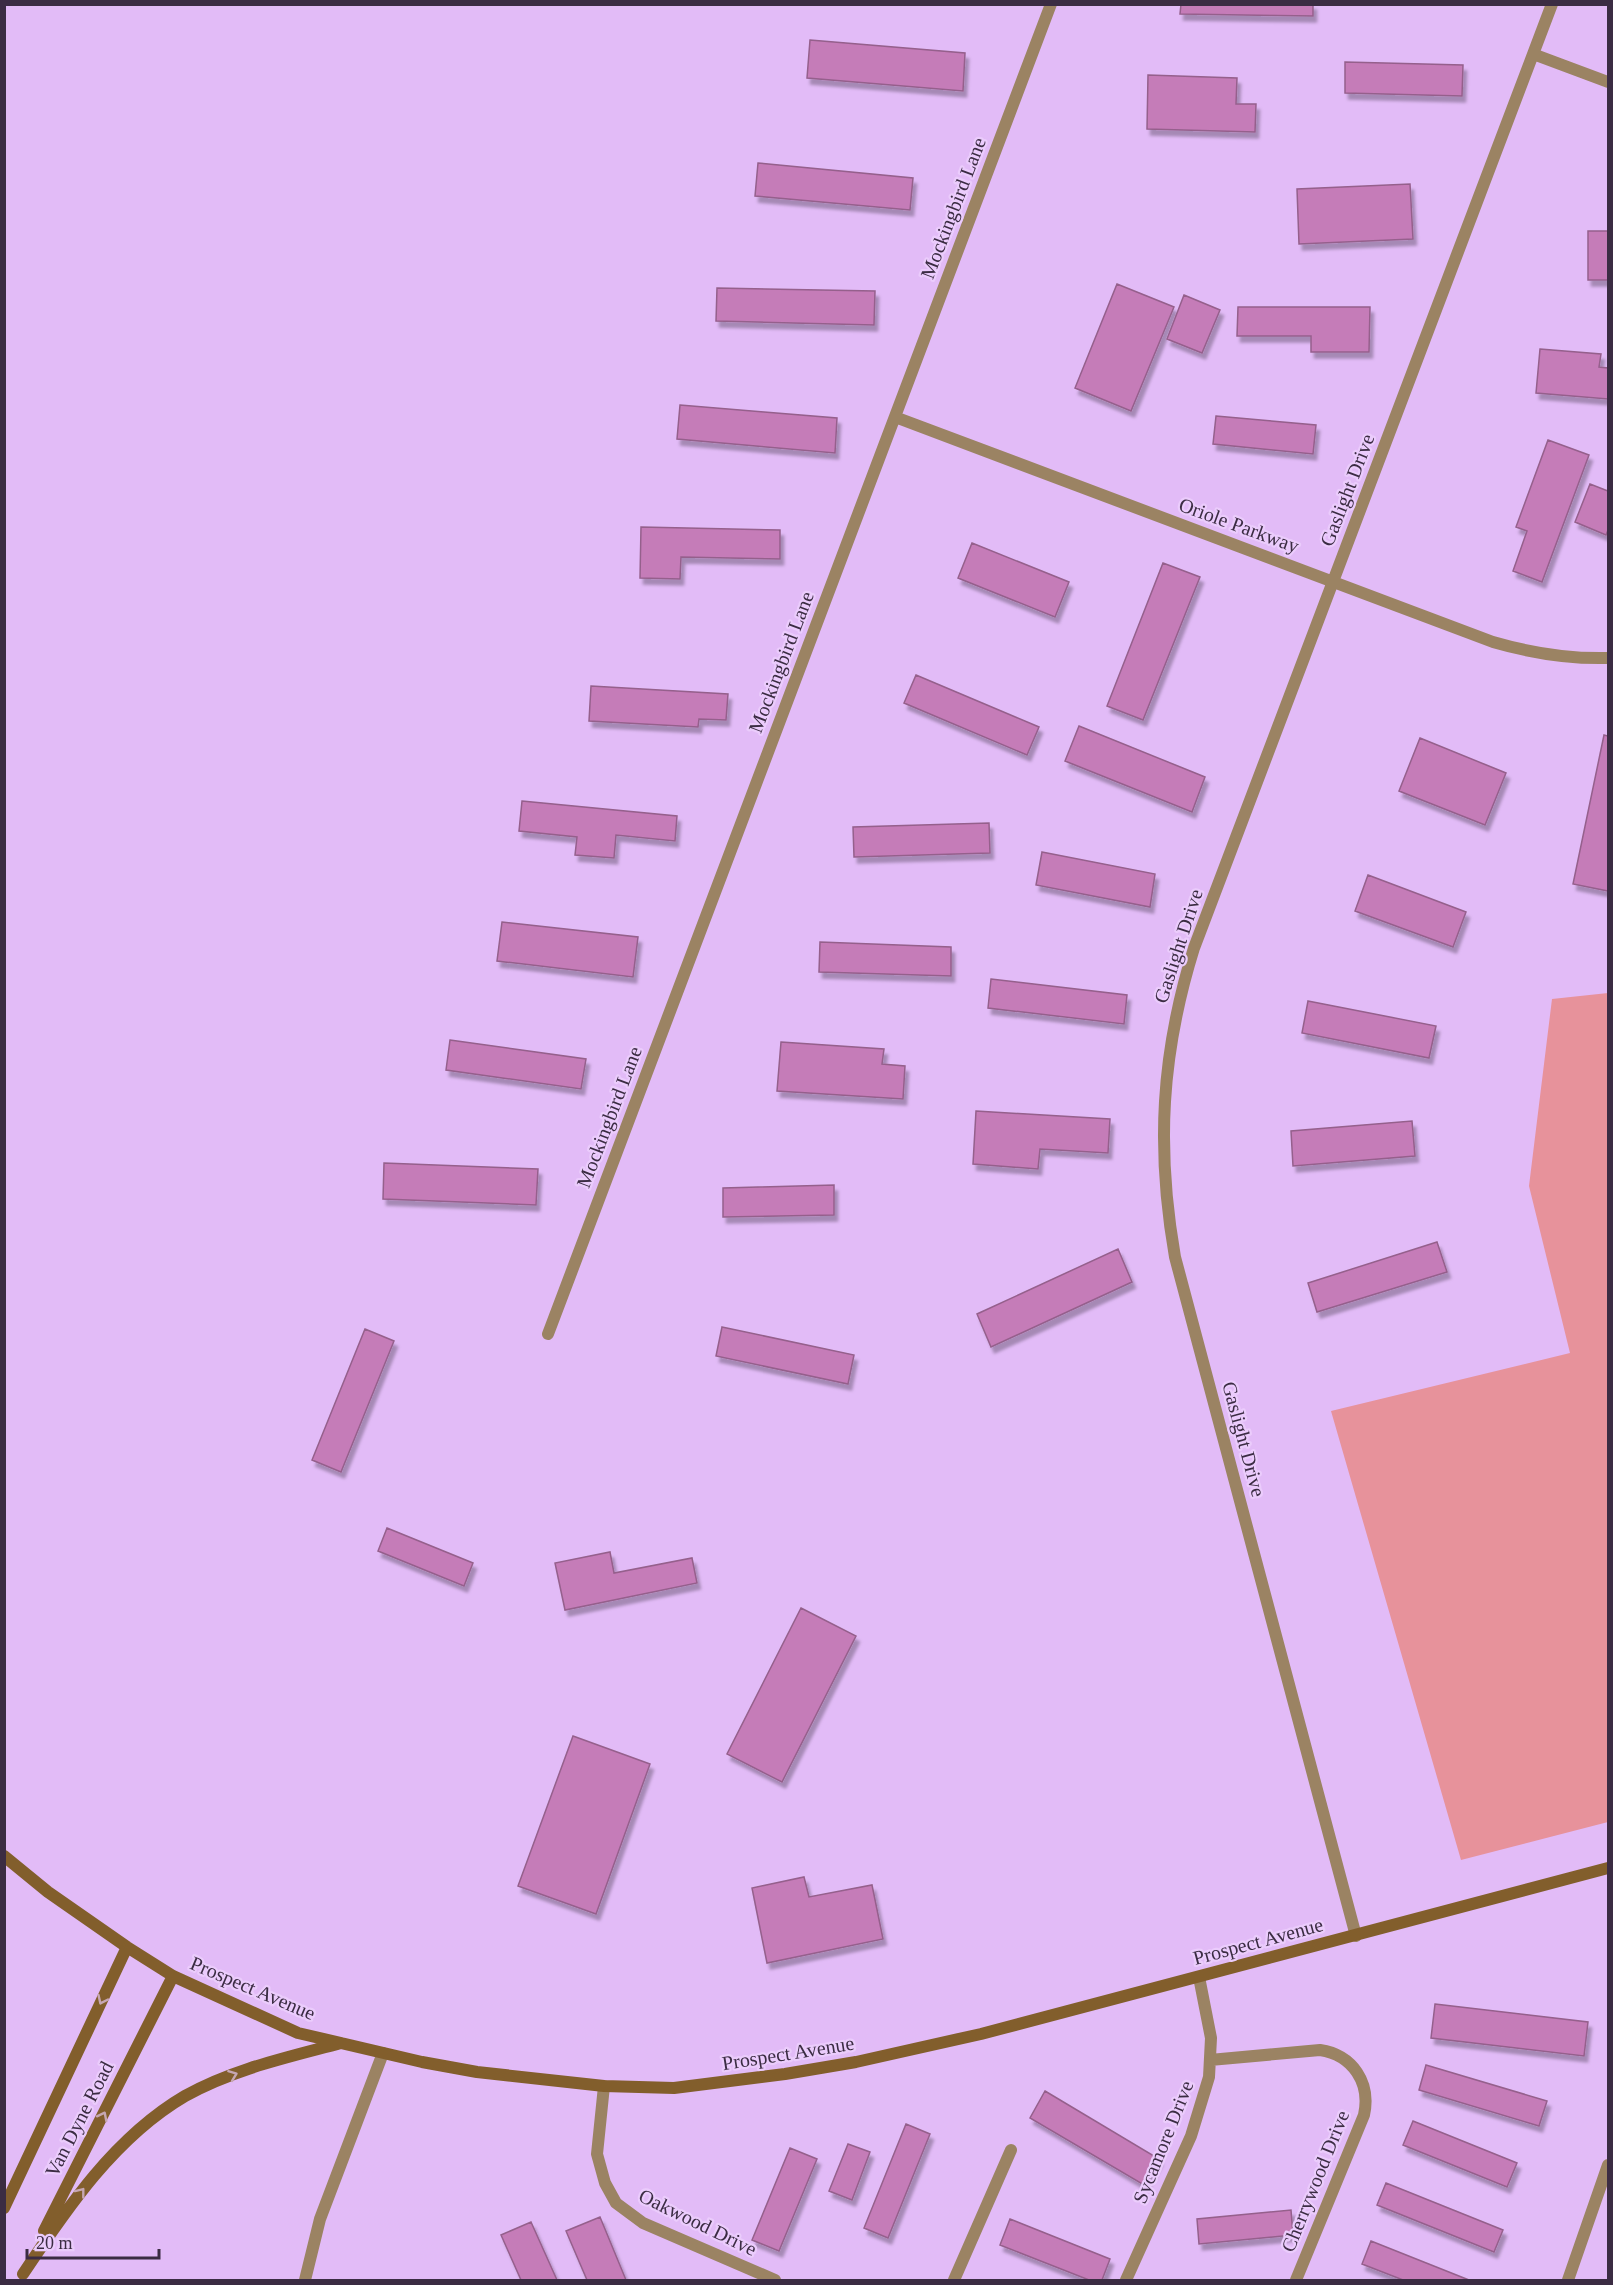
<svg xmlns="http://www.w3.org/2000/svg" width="1613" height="2285" viewBox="0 0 1613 2285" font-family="'Times New Roman',serif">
<defs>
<filter id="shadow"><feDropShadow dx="3.5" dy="6" stdDeviation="1.5" flood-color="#0004"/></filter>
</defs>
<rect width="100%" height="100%" fill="#e2bbf7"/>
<!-- green -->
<path fill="#e7929b" d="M1608,993V1822L1461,1860L1331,1411L1570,1353L1529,1186L1552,999Z"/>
<!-- building -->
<path fill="#c57bb8" stroke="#95608c" stroke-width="1.5" filter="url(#shadow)" d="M1181,4H1313V16L1180,14Z
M810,40L965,53L963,91L807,78Z
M1345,62L1463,65L1462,96L1345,93Z
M1148,75L1237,78L1236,104H1256L1255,132L1147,129Z
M758,163L913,178L910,210L755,196Z
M1410,184L1413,239L1299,244L1297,189Z
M1588,231H1608V280H1588Z
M1117,284L1174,307L1131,411L1075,388Z
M717,288L875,291L874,325L716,321Z
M1184,295L1220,310L1202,353L1167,339Z
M1238,307H1370L1369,352H1311V336H1237Z
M1540,349L1601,354L1599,367L1608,368V399L1536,393Z
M680,405L837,418L835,453L677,439Z
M1216,416L1316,425L1313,454L1213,444Z
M1548,440L1589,455L1542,582L1513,571L1527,531L1516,527Z
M1590,484L1608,491V530L1606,535L1575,522Z
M641,527L780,530V559L681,557L680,579L640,578Z
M972,543L1069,582L1055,617L958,578Z
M1163,563L1200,577L1143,720L1107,706Z
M916,675L1039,727L1027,755L904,703Z
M591,686L728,694L726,720L699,719L698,727L589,721Z
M1079,726L1205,777L1192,812L1065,761Z
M1604,735L1608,736V891L1573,884Z
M1420,738L1506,773L1485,825L1399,791Z
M522,801L677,816L675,841L616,835L614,858L575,855L577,837L519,831Z
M989,823L990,853L854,857L853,827Z
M1042,852L1155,874L1150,907L1036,885Z
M1368,875L1466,912L1453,947L1355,911Z
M502,922L638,937L633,977L497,961Z
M820,942L951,947V976L819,972Z
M991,979L1127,995L1124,1024L988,1008Z
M1308,1001L1436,1026L1429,1058L1302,1033Z
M450,1040L586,1059L581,1089L446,1070Z
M781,1042L884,1049L882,1064L905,1066L903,1099L777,1091Z
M976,1111L1110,1119L1108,1153L1040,1149L1038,1169L973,1164Z
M1412,1121L1415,1156L1293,1166L1291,1131Z
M384,1163L538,1169L536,1205L383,1199Z
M834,1185V1215L723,1217V1188Z
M1437,1242L1447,1272L1317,1312L1308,1283Z
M1118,1249L1132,1282L991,1347L977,1314Z
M722,1327L854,1355L848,1384L716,1356Z
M365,1329L394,1341L341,1472L312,1460Z
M387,1528L473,1563L464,1586L378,1551Z
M610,1552L614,1573L692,1558L697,1583L565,1610L555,1563Z
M801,1608L856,1636L782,1782L727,1754Z
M573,1736L650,1764L596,1914L518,1886Z
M804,1877L809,1897L872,1885L883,1939L767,1963L752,1888Z
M1435,2004L1588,2022L1584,2056L1431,2038Z
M1426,2065L1547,2101L1539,2126L1419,2090Z
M1045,2091L1159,2159L1144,2185L1030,2118Z
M1413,2121L1517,2163L1507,2187L1403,2145Z
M906,2124L930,2134L888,2238L864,2228Z
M848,2144L870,2152L852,2200L829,2191Z
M790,2148L817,2159L779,2251L752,2240Z
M1386,2183L1503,2230L1494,2252L1377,2205Z
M1291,2210L1293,2235L1199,2244L1197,2219Z
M600,2217L626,2280H587L566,2231Z
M1010,2219L1110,2259L1102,2280H1089L1000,2245Z
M531,2222L557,2280H521L501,2235Z
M1371,2241L1469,2280H1403L1362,2264Z"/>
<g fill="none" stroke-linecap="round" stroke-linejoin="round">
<!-- lane -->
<path stroke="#9b8363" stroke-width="12" d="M305,2280L320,2219L383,2053"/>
<!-- street -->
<path stroke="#9b8363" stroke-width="12" d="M1533,54L1608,82
M895,417L1493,642C1531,653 1569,659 1608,658
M548,1334L1051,4
M1356,1936L1175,1257C1156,1148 1161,1054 1194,948L1552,4
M1210,2060L1320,2050C1353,2055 1371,2083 1364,2115L1296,2280
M604,2086L597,2154L605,2183L616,2203L643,2223L775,2280
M954,2280L1011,2150
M1126,2280L1191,2136L1209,2077L1211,2038L1199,1977
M1568,2280L1608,2165"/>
<!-- secondary -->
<path stroke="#825e2c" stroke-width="12" d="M4,1856L48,1892L127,1947L173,1976L298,2033L422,2062L477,2072L604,2086L674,2088L785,2074L856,2062L981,2034L1608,1868
M4,2208L127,1947
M44,2231L173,1976
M23,2274C67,2208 115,2137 185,2096C233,2069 289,2057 341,2043"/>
</g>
<!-- one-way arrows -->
<defs><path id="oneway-chevron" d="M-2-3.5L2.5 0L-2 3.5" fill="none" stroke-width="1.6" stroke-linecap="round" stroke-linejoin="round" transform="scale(1.5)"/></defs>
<g stroke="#c6a6b3">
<use href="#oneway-chevron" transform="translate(102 2000) rotate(115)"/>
<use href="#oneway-chevron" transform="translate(233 2075) rotate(-21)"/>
<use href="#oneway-chevron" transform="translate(103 2116) rotate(-63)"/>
<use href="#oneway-chevron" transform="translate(81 2192) rotate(-52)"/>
</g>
<g text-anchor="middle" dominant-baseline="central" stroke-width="4.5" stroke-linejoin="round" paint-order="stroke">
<!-- street labels -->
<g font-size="20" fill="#3b2c43" stroke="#ebccfc">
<text transform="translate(953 208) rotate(-69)">Mockingbird Lane</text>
<text transform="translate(1347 490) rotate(-69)">Gaslight Drive</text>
<text transform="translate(1239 525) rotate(20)">Oriole Parkway</text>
<text transform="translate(781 662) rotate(-69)">Mockingbird Lane</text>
<text transform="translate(1178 946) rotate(-72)">Gaslight Drive</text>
<text transform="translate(609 1117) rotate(-69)">Mockingbird Lane</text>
<text transform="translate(1244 1439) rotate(75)">Gaslight Drive</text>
<text transform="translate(1258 1941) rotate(-15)">Prospect Avenue</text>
<text transform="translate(253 1988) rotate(23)">Prospect Avenue</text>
<text transform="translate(788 2053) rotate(-9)">Prospect Avenue</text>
<text transform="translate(79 2119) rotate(-63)">Van Dyne Road</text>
<text transform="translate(1163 2142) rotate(-68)">Sycamore Drive</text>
<text transform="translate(1315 2181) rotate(-68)">Cherrywood Drive</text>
<text transform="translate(698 2222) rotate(26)">Oakwood Drive</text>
</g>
</g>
<!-- border -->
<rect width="1613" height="2285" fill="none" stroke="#3b2c43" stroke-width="12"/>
<!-- scale -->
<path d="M27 2249v9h132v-9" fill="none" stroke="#3b2c43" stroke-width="3"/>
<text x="36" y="2249" font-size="18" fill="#3b2c43" stroke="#ebccfc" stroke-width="4.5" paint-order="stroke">20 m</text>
</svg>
